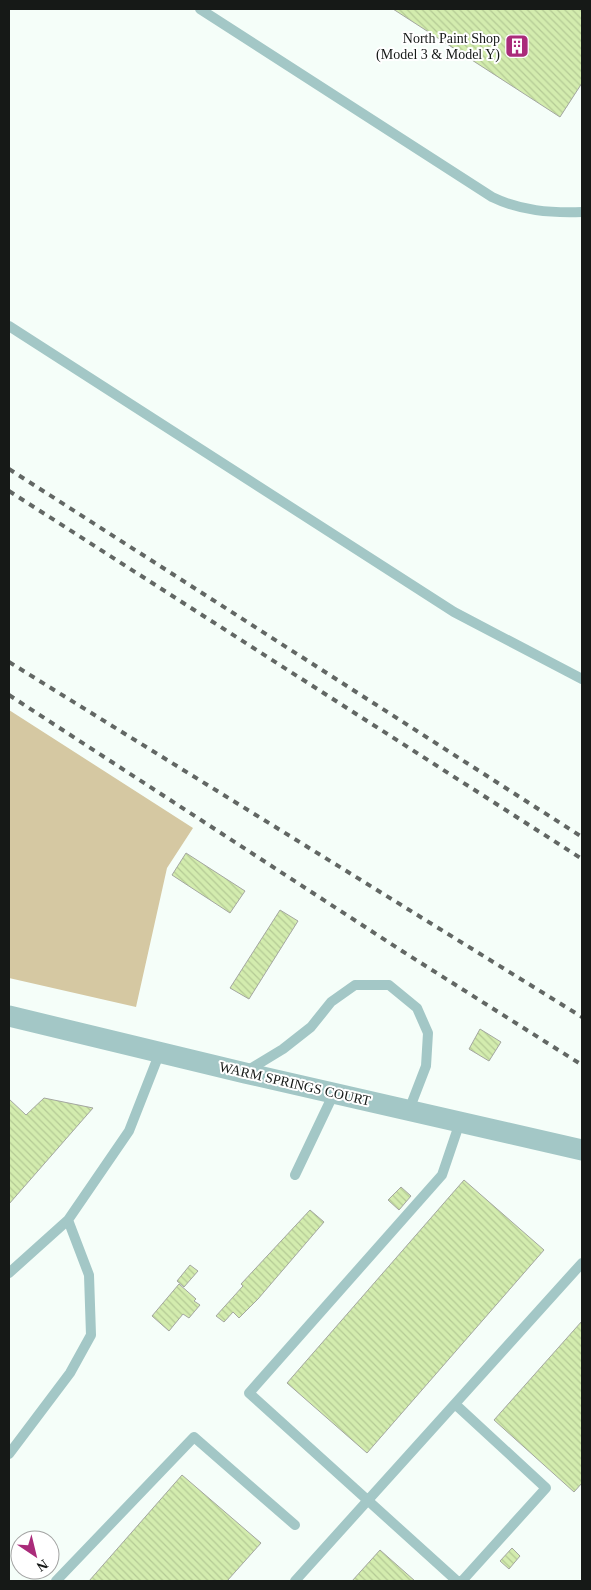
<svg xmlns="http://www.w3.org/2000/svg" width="591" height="1590" viewBox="0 0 591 1590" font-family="'Times New Roman',serif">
<defs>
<pattern id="building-back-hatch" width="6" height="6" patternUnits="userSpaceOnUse" patternTransform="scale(1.25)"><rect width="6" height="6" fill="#d3ecae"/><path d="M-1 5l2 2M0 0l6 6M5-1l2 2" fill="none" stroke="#b4ca95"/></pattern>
</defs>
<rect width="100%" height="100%" fill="#f5fef9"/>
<!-- grass -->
<path fill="#d5c8a2" d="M9,710L193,828L167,868L136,1007L9,978Z"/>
<!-- building -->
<path fill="url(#building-back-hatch)" stroke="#a4a7a0" d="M393,9H582V83L560,117Z
M186,853L245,891L230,913L172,875Z
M280,910L298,921L249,999L230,988Z
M480,1029L501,1042L489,1061L469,1049Z
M44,1098L93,1108L9,1204V1099L26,1115Z
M464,1180L544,1250L367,1453L287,1383Z
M401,1187L411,1196L399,1210L388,1200Z
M310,1210L324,1222L258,1299L239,1318L233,1312L224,1322L216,1316L243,1286L241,1284Z
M190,1265L198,1271L184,1287L177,1281Z
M179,1284L196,1299L194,1301L200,1305L189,1318L183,1314L169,1331L152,1316Z
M582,1321V1483L574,1492L494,1420Z
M182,1475L261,1543L227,1581H89Z
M512,1548L520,1556L509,1569L500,1561Z
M380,1550L415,1581H352Z"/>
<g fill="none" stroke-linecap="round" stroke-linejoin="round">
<!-- service -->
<path stroke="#a3c7c6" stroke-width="10" d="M200,9L492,197C521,211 550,213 582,212
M9,326L454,612L582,679
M245,1072L283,1049L311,1027L331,1002L355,985H389L417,1008L428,1033L426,1066L409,1110
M295,1175L334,1093
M9,1273L68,1220L129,1131L160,1052
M455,1404L546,1488L462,1581
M9,1454L70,1373L91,1335L89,1275L68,1220
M56,1581L194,1437L295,1525
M295,1581L582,1263
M457,1581L249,1393L442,1175L460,1122"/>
<!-- minor -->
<path stroke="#a3c7c6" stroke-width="21" d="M9,1016L245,1073L582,1150"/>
<!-- rail -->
<path stroke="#626764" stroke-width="4" stroke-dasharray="6 6" stroke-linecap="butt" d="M9,469L582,837
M9,491L582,859
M9,662L582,1017
M9,695L402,951L582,1065"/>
</g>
<!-- icons -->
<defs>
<g id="building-square" transform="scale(1.25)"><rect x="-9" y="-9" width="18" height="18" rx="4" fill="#aa2b7a" stroke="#fff"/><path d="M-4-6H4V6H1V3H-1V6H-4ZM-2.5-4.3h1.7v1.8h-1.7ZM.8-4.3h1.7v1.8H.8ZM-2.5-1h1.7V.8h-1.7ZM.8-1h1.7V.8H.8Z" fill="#fff"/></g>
</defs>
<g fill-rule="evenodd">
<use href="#building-square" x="517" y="46"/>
</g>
<g text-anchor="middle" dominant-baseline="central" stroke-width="4" stroke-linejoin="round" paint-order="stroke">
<!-- poi labels -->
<g font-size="14" fill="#161917" stroke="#fff" text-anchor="end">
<text x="500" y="38">North Paint Shop<tspan x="500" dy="16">(Model 3 &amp; Model Y)</tspan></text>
</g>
<!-- street labels -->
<g font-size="14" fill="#161917" stroke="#fff">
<text transform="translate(295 1084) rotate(13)">WARM SPRINGS COURT</text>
</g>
</g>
<!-- border -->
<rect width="591" height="1590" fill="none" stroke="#161917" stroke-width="20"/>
<!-- north arrow -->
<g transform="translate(35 1555) rotate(145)"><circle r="24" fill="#ffffff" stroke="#a2a3a2"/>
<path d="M0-4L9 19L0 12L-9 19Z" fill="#aa2b7a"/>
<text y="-8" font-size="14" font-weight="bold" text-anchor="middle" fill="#161917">N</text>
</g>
</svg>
